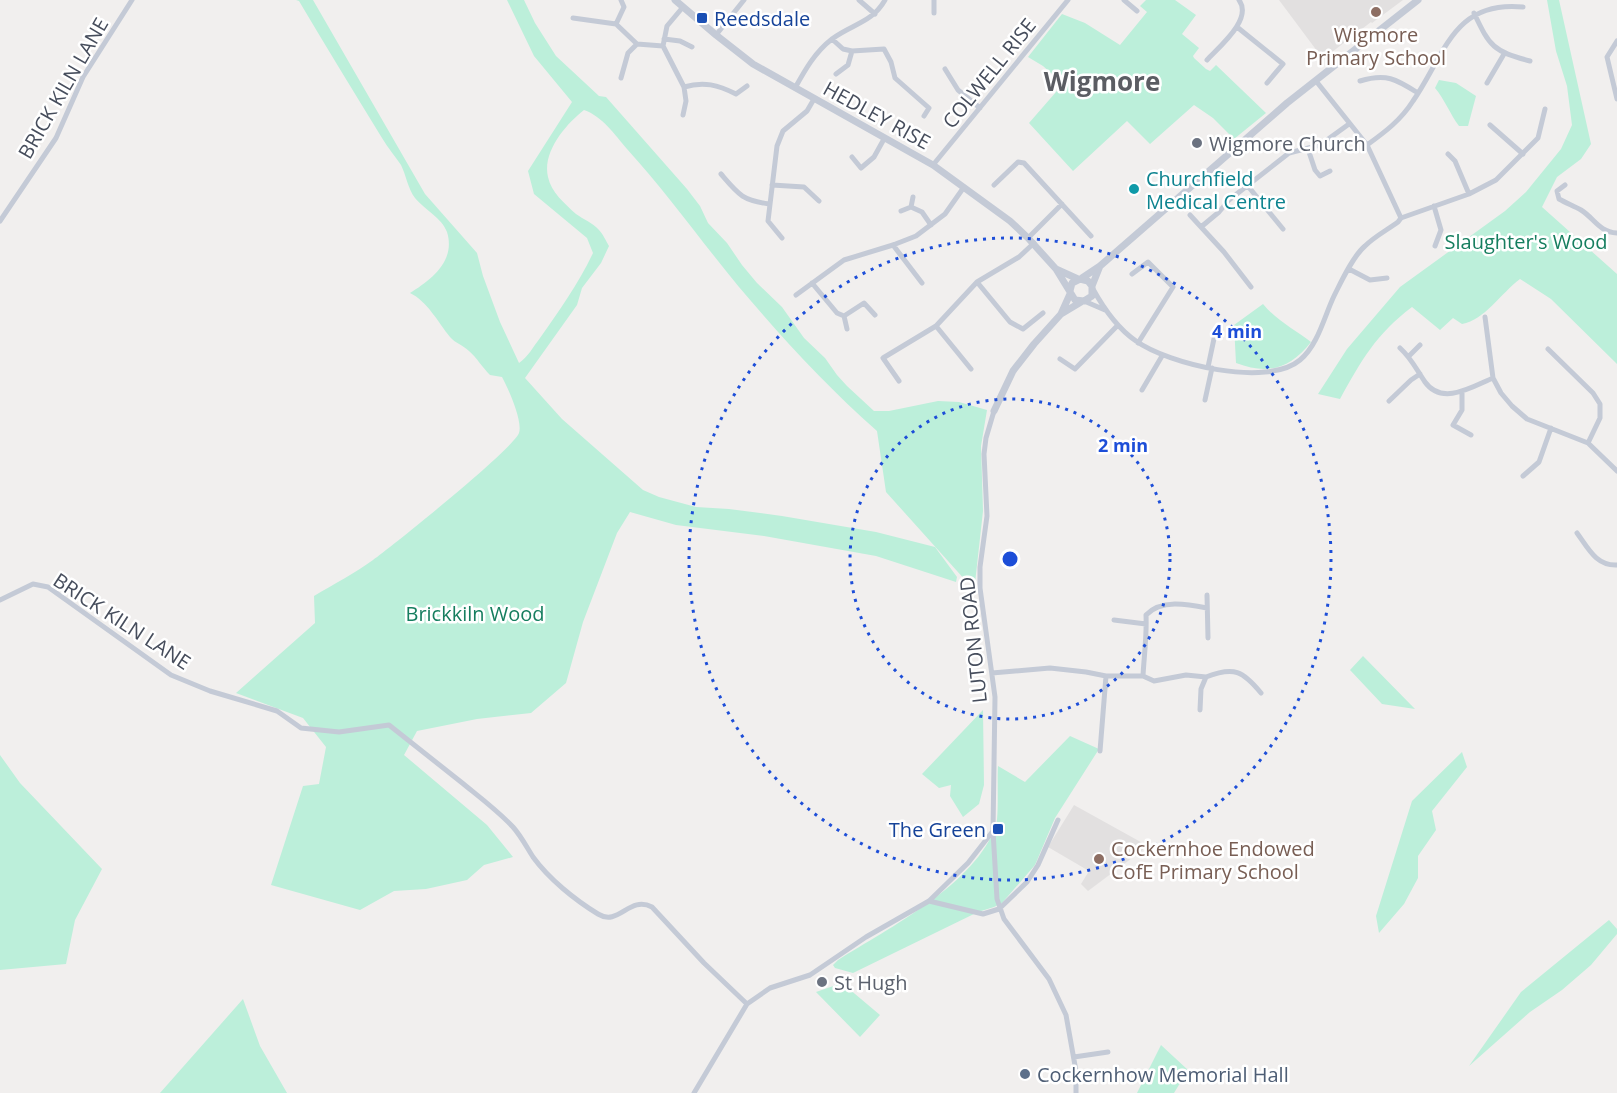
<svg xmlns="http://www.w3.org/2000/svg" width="1617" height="1093" viewBox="0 0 1617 1093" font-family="'Open Sans',sans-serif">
<rect width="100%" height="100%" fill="#f1efee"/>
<!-- education -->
<path fill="#e2e0e0" d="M1279,0H1403L1372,23L1371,22L1323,59Z
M1074,805L1148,846L1088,891L1081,884L1089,871L1048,847Z"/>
<!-- green -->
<path fill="#bcefda" d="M296,0H313L425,194L477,253L483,276L500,322L519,363C528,357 533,347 540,338C559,311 579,283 593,253L587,238L534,194L528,171L572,102L534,56L507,0H524L535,23L556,56L599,96L606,97L687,189L700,206L708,223L727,243L742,265L757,283L782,307L804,338L825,358L837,375L847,386L874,411H889L938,401L959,402L987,410L981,446L983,511L975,583L966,581L886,492L877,431C827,387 782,338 739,287C701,241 667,193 627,149C615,135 602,116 584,110C566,124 542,152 548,177C551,192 565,204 576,214C583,219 593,223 599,230C603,234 606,241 609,246L601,263L582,288L577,305L525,378L562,419L643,490L659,497L696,507L729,509L782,516L876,532L935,547L957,577L956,582L876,556L764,536L676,525L630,512L617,533L583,622L566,683L531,713L477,719L417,731L404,755L487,825L513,857L484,865L467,880L426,889L394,891L360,910L271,885L303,786L319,784L326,747L303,718L236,693L315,623L314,596C334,584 355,573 373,560C394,545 514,448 519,433C523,421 508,388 502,377L490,375C482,367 477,358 469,351C463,345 455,343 450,337C438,322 427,301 410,293C431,280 456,261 447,232C442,218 424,209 415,198C408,189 406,175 401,165C395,156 388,148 382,138C354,92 326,47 299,1Z
M1146,0H1175L1196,15L1182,34L1199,48L1193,56L1194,58L1206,69L1210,71L1216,65L1266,113L1234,139L1213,118L1194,105L1150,144L1127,121L1073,171L1029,123L1063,84L1043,66L1028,57L1062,14L1085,23L1120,45L1147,12L1140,6Z
M1547,0H1559L1591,144L1581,159L1557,177L1542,207L1617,274V364L1551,299L1520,279C1501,293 1485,320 1462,324L1453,318L1440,330L1412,307C1376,334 1361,361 1340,399L1318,394L1347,349L1400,287L1505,211L1526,192L1561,149L1572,125L1567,86L1556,51Z
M1439,80L1456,83L1476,96L1468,126H1459C1450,114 1445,100 1435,88Z
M1263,304C1277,321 1294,329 1311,342C1290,369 1268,375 1236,363L1234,325Z
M1363,656L1415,709L1382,704L1350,670Z
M983,710L984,785L979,804L963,817L950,796L951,785L939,788L922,774Z
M1070,736L1099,749L1055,818L1035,865L1002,903L994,907L978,912L853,973L835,968L833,965L838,960C889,928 976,884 996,825C999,816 997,778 998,766L1025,782Z
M1462,752L1467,767L1432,811L1436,830L1418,856V878L1404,904L1379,933L1376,916L1412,801Z
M0,755L20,783L102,869L75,920L66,964L0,970Z
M1609,920L1617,929V934L1591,965L1562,990L1530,1012L1469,1066L1521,992Z
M842,983L880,1015L860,1037L816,992Z
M243,999L260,1046L287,1093H160Z
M1161,1045L1188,1070L1174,1093H1137Z"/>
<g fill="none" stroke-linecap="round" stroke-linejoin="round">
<!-- minor -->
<path stroke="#c4cad6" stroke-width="5" d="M859,0L875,14
M934,0V13
M1124,0L1137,11
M683,7L667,26L663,46L684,87L686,101L683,115
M1474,13C1490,47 1493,51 1530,61
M573,18L616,24L637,44L663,46
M616,24L624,7L621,0
M1237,27L1283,64L1267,83
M716,35L744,0
M664,39L680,41L692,47
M832,39L843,49L852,51L884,49L891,62L895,78L929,108L924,116
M1617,41L1607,57L1617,99
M1207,60C1220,46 1253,19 1239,0
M945,69L958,90L980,108
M836,74L848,65L852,51
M621,78L628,53L637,44
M1316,81L1367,145L1401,218
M1360,81C1386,73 1396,79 1418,93
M1487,83L1504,54
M684,87C704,81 718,85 736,94L747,86
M795,88C805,70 815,52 832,39C852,24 872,23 885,0
M1490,125L1523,154
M1367,145C1385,132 1401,120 1413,101C1445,55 1453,0 1523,7
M1308,149L1315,170L1320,176L1330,171
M1448,154L1455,161L1469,194
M852,157L861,168L874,157L884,139
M933,165L1068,0
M721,174C739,195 742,200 769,204
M772,185L804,187L819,201
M994,185L1018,162L1024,163L1091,236
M1247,185L1283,229
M1565,185L1557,191L1559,199C1566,203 1574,206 1581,210C1594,218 1599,232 1617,233
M913,197L911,207L922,212L931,225
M1434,206L1441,230L1435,246
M901,211L911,207
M1190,215L1201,227
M1401,218L1469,194L1496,180L1538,138L1545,109
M0,221L56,138L83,77L132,0
M782,238L768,221L777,146L783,131L807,111L814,99
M1028,238L1062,204
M893,245L922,283
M1349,269L1370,280L1387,278
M1132,274L1148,262L1173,287L1138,343
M977,282L1010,322L1023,329L1043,313
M812,283L837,313L844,316L864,303L875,315
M1251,287L1224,252L1201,227L1219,212L1229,200L1289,153L1320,145L1349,124
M1093,289C1104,309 1117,328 1136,341C1168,364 1267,388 1300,360C1318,345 1324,317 1334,296C1341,282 1353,256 1365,246C1374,237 1387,230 1398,222L1401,218
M796,295L844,260L893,245L916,236L945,214L964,187
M1084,301L1105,310
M844,316L847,329
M1485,317L1493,378L1501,393L1512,406L1527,419L1588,443L1617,471
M936,326L971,369
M1400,348C1412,359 1416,369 1425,382C1442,406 1472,387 1493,378
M1548,349L1593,393L1600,404V418L1588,443
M1409,356L1420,345
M1060,359L1075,369L1118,325
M1208,367L1215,334
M899,381L883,358L936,326L977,282L1019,257L1034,243
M1142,390L1162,356
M1462,391V410L1453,425L1471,435
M1205,400L1212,368
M1389,401L1411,380L1420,374
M994,411L986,438L984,454L987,516L980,567V588L995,697L993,831L997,899L1004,919L1049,979L1066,1015L1076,1071V1093
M1523,476L1539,462L1551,428
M1577,533C1588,548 1596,566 1617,565
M1207,595L1208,638
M0,600L33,584L48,587L171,675L210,691L277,711L301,728L339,732L389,725C413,744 437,763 461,782C478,796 497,810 513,827C521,836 526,846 533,857C549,879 575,900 598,914C619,927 629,895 652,907L704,963L747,1004
M1114,620L1146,624
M992,673L1050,668L1086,672L1106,676H1143L1154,681L1186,675L1206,677
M1143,676C1144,656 1147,636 1146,615C1161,599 1187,604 1207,608
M1200,710L1201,689L1206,677C1234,666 1243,671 1261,693
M1100,751L1106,676
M929,901L983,914L999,909L1027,882L1038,865L1058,820
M1074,1057L1108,1052
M694,1093L747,1004L770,988L810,975L866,937L929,901L968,863L993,831"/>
<!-- tertiary -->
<path stroke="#c4cad6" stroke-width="7" d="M675,0L716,35L753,64L933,165L1010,221L1028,238L1056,269L1075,300L1084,301L1092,296V286L1100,266
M1056,269L1078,279
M1082,278L1100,266L1287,103L1418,0
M1070,291L1072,283L1080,279L1088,281L1092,286
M1061,314L1081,302
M994,411L1013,371L1034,344L1061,314L1070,294"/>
</g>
<!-- distance rings -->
<g fill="none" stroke="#1d4ed8" stroke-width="3" stroke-dasharray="3 6">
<circle cx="1010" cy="559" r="160"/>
<circle cx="1010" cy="559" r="321"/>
</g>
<!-- markers -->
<g fill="#8d6e63" stroke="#fff" stroke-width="2">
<circle cx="1376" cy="12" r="6"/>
<circle cx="1099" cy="859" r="6"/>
</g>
<g fill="#1a4fb4" stroke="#fff" stroke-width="2">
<rect x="696" y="12" width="12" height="12" rx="3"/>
<rect x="992" y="823" width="12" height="12" rx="3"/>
</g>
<g fill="#6b7280" stroke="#fff" stroke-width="2">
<circle cx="1197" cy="143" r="6"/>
<circle cx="822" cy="982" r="6"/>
</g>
<circle fill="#0f9aa8" stroke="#fff" stroke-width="2" cx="1134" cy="189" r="6"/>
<circle fill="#5c6f8a" stroke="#fff" stroke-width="2" cx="1025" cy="1074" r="6"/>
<g text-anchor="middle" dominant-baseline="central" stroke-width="5" stroke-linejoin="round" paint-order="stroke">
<!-- transit labels -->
<g font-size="20" fill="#164399" stroke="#fff" text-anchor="start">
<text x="714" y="18">Reedsdale</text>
<text x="986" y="829" text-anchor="end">The Green</text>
</g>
<!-- education labels -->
<g font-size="20" fill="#785e54" stroke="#fff">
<text x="1376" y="34">Wigmore<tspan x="1376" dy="23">Primary School</tspan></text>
<text x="1111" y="848" text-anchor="start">Cockernhoe Endowed<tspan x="1111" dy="23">CofE Primary School</tspan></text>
</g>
<!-- street labels -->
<g font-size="20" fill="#464d5c" stroke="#fff">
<text transform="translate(989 73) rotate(-51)">COLWELL RISE</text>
<text transform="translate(63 88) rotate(-60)">BRICK KILN LANE</text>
<text transform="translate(877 115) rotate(29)">HEDLEY RISE</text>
<text transform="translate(122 621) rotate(33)">BRICK KILN LANE</text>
<text transform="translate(973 640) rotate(-96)">LUTON ROAD</text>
</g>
<!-- worship labels -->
<g font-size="20" fill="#5b616d" stroke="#fff" text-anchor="start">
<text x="1209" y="143">Wigmore Church</text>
<text x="834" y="982">St Hugh</text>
</g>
<!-- culture labels -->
<g font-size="20" fill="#0d838f" stroke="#fff" text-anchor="start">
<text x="1146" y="178">Churchfield<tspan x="1146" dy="23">Medical Centre</tspan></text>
</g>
<!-- park labels -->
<g font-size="20" fill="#167e5f" stroke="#fff">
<text x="1526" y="241">Slaughter's Wood</text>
<text x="475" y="613">Brickkiln Wood</text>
</g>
<!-- service labels -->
<g font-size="20" fill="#4e5e75" stroke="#fff" text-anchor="start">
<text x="1037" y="1074">Cockernhow Memorial Hall</text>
</g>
<!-- district labels -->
<g font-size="26" font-weight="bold" fill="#5b5d63" stroke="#fff">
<text x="1102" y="81">Wigmore</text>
</g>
</g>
<circle cx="1010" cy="559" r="9" fill="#1d4ed8" stroke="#fff" stroke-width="3"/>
<g font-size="18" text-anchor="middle" font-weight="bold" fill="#1d4ed8" stroke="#fff" stroke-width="5" stroke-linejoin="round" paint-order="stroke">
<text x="1237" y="338">4 min</text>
<text x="1123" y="452">2 min</text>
</g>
</svg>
